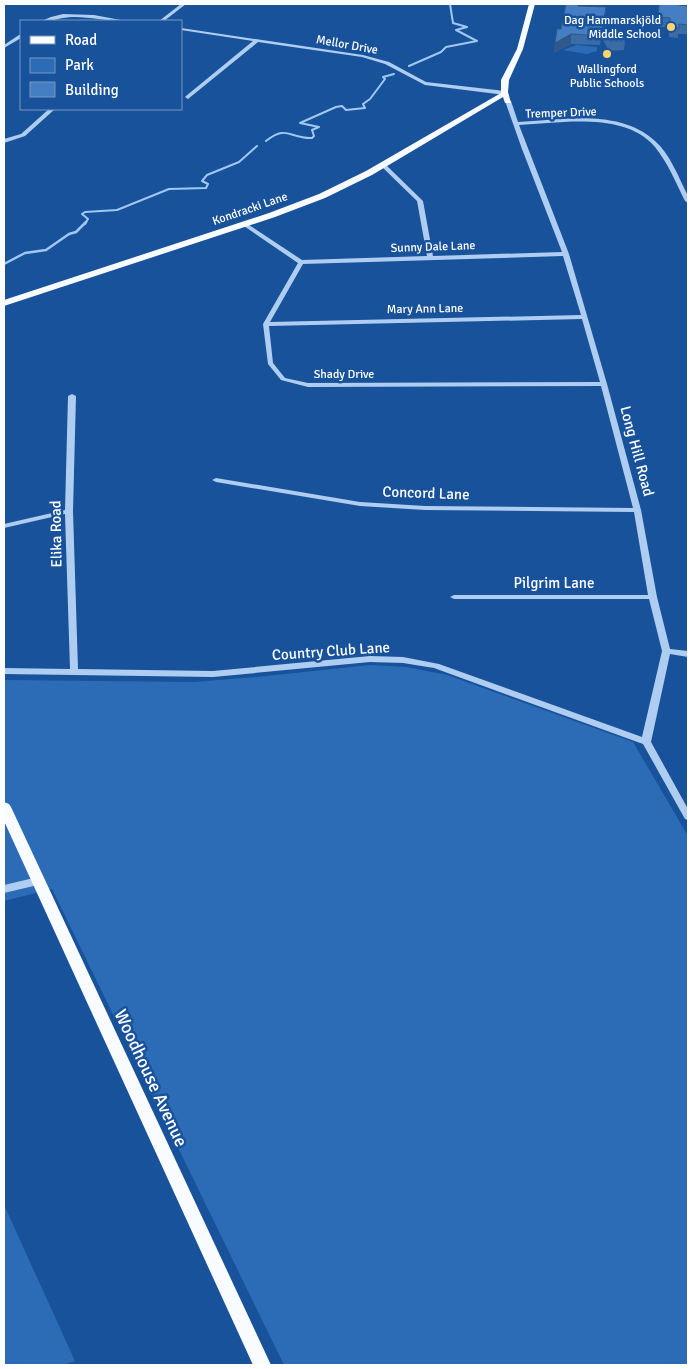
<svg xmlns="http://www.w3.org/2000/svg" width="692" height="1369" viewBox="0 0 692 1369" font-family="Signika,sans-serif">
<rect width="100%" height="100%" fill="#18529a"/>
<!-- green -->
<path fill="#2c6cb7" d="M576,45L597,47V51L587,54L563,50Z
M370,665L406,667L447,675L633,742L688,836V1365H284L52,889L4,901V680L194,682L257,677Z
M4,1205L75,1361L63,1365H4Z"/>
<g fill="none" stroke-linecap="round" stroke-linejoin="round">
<!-- stream-far1 -->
<path stroke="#a1c8f4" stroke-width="2" d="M409,66L441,52L446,47L477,41L456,30L467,27L453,23L450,4
M266,141C287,124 290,139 312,138L314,136L312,130L319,127L300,123L336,107L342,106L346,110L365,108L363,104L370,99L385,79L383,77L394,74
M85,224L88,219L82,214L85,212L117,210L169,189L206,188L208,184L202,181L207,175L239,162L257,146"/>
<!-- stream -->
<path stroke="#a1c8f4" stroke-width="2.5" d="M4,264L25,253L46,250L69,234L76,232L86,222"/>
<!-- minor -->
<path fill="#aecdf1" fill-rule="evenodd" d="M181,4H186L164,21H159Z
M63,14L94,15L126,21C110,22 92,17 75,17C64,16 52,22 41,21L51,17Z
M181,28L363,55L389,62L426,82L505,91L508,93L505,95L425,85L385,64L362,57L258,42L188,99L185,97L186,96L253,41L181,30Z
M19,35H21V38L4,48V45Z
M508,99L511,101L518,122C562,120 619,108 655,141C670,154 679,178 688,196V203L685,201C676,183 668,163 655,147C625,111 560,123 519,125L569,254L607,384L641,510L657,597L670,649L688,651V657L670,654L651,742L688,809V820L685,819L643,744L434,668L403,663L370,662L213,677L4,674V668L70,669L65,514L4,528V524L65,510L68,396L72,394L76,396L73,511L78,669L213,671L370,656L403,657L439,664L642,737L662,651L649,599H454L450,597L454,595H648L634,512L425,510L360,506L216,482L212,480L216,478L360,502L425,506L633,508L601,386L308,387L281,380L268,364L263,324L298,263L241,224L246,223L302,260L427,256L417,201L381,166V164H385L423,201L433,256L562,252L522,149L505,101ZM563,256L581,315L270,322L303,264ZM582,319L600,382L308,383L285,378L273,363L269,326Z
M49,109H55L25,136L4,143V139L21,134Z
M38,877L42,878L43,881L42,884L4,893V885Z"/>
<!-- major -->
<path fill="#f8fbff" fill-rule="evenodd" d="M529,4H535L523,49L509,80L508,92L511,103H505L503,97L372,175L325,198L275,217L4,306V300L269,213L319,194L366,171L501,93V80L517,49Z
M4,802L9,804L11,807L271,1365H253L4,821Z"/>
</g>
<!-- wall -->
<path fill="#3b6ca7" d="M566,4H578V6L605,17L600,45L571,44L554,53L555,43L561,29Z
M659,5L688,6V34H678V38L669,37V27H657Z
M604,31L625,41L624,50L609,51L603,40Z"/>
<!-- shaded-wall -->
<path fill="#305888" d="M606,7L605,17L600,45L601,36Z
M571,34V44L554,53L555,43Z"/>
<!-- building -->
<path fill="#457ec2" stroke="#305888" d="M566,4H578V6L606,7L601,36L571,34L555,43L557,29H561Z
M663,4H671L688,6V25L679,24V28H670V18L658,17L659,5Z
M604,31H619L625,41H610Z"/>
<!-- markers -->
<g fill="#ffd56e" stroke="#18529a" stroke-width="2">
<circle cx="671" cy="27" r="5"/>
<circle cx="607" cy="54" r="5"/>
</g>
<g text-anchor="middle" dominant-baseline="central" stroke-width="5" stroke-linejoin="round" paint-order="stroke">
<!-- far-poi labels -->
<g font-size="12" fill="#fff" stroke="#18529a" text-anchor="end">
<text x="661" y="20">Dag Hammarskjöld<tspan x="661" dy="14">Middle School</tspan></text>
<text x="607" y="69" text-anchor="middle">Wallingford<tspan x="607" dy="14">Public Schools</tspan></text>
</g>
<!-- far-street labels -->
<g font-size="12" fill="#fff" stroke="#18529a">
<text transform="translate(347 45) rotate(10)">Mellor Drive</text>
<text transform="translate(561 113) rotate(-2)">Tremper Drive</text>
<text transform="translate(250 209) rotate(-19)">Kondracki Lane</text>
<text transform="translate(433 247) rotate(-2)">Sunny Dale Lane</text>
<text transform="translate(425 309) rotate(-1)">Mary Ann Lane</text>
<text x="344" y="374">Shady Drive</text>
</g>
<!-- street labels -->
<g font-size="15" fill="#fff" stroke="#18529a">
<text transform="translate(637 451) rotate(75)">Long Hill Road</text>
<text transform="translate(426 493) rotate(2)">Concord Lane</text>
<text transform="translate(56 534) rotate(-91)">Elika Road</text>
<text x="554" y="583">Pilgrim Lane</text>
<text transform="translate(331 651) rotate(-4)">Country Club Lane</text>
</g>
<!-- near-street labels -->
<g font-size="18" fill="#fff" stroke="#18529a">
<text transform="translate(151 1078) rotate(65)">Woodhouse Avenue</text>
</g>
</g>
<!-- border -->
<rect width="692" height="1369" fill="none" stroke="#ffffff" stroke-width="10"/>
<!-- legend -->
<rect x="20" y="20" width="162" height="90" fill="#18529a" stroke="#7497c2"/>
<rect x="30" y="36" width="25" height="8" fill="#f8fbff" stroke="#7497c2"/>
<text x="65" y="45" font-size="15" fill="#ffffff">Road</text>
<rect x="30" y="58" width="25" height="15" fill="#2c6cb7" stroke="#7497c2"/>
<text x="65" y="70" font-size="15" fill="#ffffff">Park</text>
<rect x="30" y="82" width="25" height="15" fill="#457ec2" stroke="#7497c2"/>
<text x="65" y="95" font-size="15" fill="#ffffff">Building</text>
</svg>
